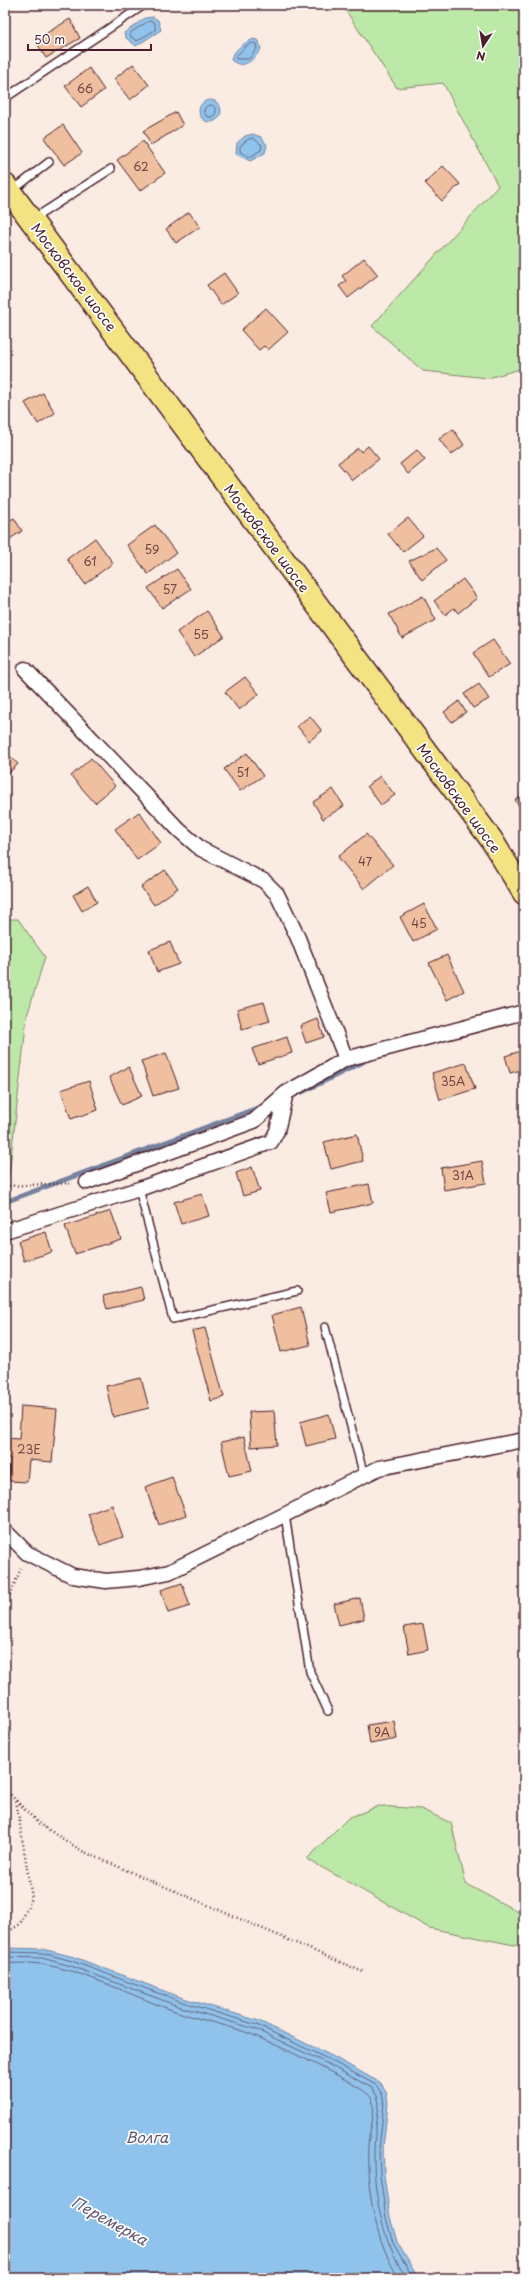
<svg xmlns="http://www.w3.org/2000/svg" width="529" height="2283" viewBox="0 0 529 2283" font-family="'Playpen Sans',sans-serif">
<rect width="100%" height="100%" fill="#faece2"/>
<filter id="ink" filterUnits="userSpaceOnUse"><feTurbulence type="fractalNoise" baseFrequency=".025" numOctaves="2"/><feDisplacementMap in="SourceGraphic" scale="8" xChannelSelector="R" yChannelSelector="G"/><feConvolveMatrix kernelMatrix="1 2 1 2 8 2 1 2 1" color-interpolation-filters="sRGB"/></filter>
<g filter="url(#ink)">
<!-- green -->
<path fill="#bce9a7" stroke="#838469" d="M342,5H524V368L488,378L423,371L372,326L498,186L443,83L397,88Z
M5,919H18L45,957L27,1016L8,1184L5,1186Z
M379,1806L421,1809L451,1823L466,1884L524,1915V1947L429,1928L307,1859L348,1818Z"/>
<!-- water -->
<path fill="#90c3ec" stroke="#74819f" d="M153,17L158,20L161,30L136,46L126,38L124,33L145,18Z
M254,39L259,41L261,49C254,59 244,71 231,60C234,49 244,43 254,39Z
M199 111a11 11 0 1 1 22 0a11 11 0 1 1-22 0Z
M253,134L261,137L267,145L265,153L250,161L236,154L237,143L245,136Z
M5,1948L43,1949L74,1957L183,1998L259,2021L332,2056L379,2082L386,2092L388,2103L383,2148L384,2175L390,2217L397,2242L418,2278H5Z"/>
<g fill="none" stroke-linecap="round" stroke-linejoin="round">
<!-- shore -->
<path stroke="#666178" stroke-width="1" d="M152,21L155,23V30L137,41L130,36V33L147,22Z
M253,43L256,44L257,48L249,59H236V56L246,46Z
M204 111a6 6 0 1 1 12 0a6 6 0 1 1-12 0Z
M253,138L262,145L261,150L250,157L240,152V146L247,140Z
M5,1952L43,1953L72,1961L182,2002L257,2025L330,2060L376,2085L382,2094L384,2103L379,2149L380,2175L386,2218L393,2243L413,2278
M5,1957L42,1958L71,1966L181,2007L255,2029L328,2064L372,2088L377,2096L379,2103C378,2118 374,2134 374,2149C373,2193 382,2242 407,2278
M5,1963C17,1964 30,1962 41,1964C88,1972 133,1997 178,2012C203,2021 229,2025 253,2035C270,2042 368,2087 372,2099C377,2114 368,2133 368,2147C366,2188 376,2244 399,2278"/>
<!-- stream -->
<path stroke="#74819f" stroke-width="5" d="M302,1092L363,1062
M5,1202L260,1107"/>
</g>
<!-- building -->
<path fill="#efbfa0" stroke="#4a1f2b" d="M70,19L80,38L46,58L35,40Z
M133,64L149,85L130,100L114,79Z
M89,68L104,90L81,107L65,86Z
M176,112L183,125L151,145L143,131Z
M63,125L82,153L64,165L44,138Z
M143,141L165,173L140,191L117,160Z
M443,166L460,184L442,201L425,183Z
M189,212L200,227L176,243L166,229Z
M364,258L378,275L348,298L339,286L346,281L342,276Z
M224,273L238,293L221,305L207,285Z
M266,308L288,332L268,350L264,346L259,350L241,330Z
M43,393L55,413L38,424L25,403Z
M453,429L464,445L451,455L439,439Z
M368,446L379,459L352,480L338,463L358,448L361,452Z
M417,450L425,460L408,474L400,464Z
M14,518L22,531L5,542V523Z
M408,518L423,536L403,552L388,534Z
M155,525L176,553L148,574L127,545Z
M95,538L113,563L85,584L67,559Z
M436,548L446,560L422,580L409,561Z
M177,569L191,589L162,608L148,588Z
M463,579L477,598L458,613L454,608L445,615L434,601Z
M423,596L436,620L402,638L389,614Z
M207,611L224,636L194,657L177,632Z
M493,640L510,664L489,677L473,653Z
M245,677L259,694L239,710L225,692Z
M479,684L489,699L473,708L464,694Z
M459,701L466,712L452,722L444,712Z
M310,716L322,731L309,741L297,726Z
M5,751L18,764L5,777Z
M247,753L263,776L240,791L224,769Z
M91,758L115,786L95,803L71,776Z
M380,776L395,795L381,805L367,786Z
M333,789L344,806L323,819L313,802Z
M524,795V814L515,800Z
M139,812L161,843L137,860L115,829Z
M366,834L393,865L364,889L338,857Z
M165,870L178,888L154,905L141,887Z
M88,886L97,902L82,911L73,895Z
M424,904L437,929L413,942L400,917Z
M170,942L179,964L157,972L149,950Z
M447,955L464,991L447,1000L429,963Z
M264,1002L270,1021L242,1029L237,1009Z
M318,1019L324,1037L306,1043L300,1026Z
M287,1037L292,1053L258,1064L252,1049Z
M524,1050V1069L510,1073L505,1056Z
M166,1053L179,1088L153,1096L141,1061Z
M466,1063L475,1089L440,1100L432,1073Z
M129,1067L142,1096L122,1105L109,1077Z
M89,1081L98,1110L71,1119L61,1090Z
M357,1134L363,1161L331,1169L324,1142Z
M482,1161L486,1183L444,1190L441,1168Z
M252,1167L260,1191L243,1196L236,1173Z
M369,1184L373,1203L331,1212L326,1193Z
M202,1194L209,1216L181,1224L174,1202Z
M111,1211L121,1239L75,1254L65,1226Z
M46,1232L52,1252L24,1261L18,1241Z
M141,1287L144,1300L107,1309L103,1296Z
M301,1307L310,1345L281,1352L272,1315Z
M205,1328L224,1397L211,1401L192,1331Z
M141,1378L149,1408L113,1417L106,1386Z
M21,1406L57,1409L52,1462L29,1460L27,1482L9,1481L10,1458H5V1438L19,1439Z
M274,1411L277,1445L251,1447L249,1412Z
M329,1414L335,1439L306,1446L300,1422Z
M244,1437L252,1471L229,1476L221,1442Z
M172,1477L186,1515L159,1525L145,1487Z
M112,1505L123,1537L100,1545L88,1514Z
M182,1583L190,1606L168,1613L161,1590Z
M360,1598L364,1619L339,1625L334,1604Z
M423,1624L428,1650L409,1654L404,1627Z
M394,1721L397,1739L370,1744L367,1725Z"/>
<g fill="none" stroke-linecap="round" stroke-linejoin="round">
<!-- service casing -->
<g stroke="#4a1f2b" stroke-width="10">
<path id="service" d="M5,98L144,5
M12,191L49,162
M33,219L111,169
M139,1189L173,1319L297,1291
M325,1327L364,1476
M285,1515L310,1672L328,1711"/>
</g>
<!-- minor casing -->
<g stroke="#4a1f2b" stroke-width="17">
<path id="minor" d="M25,669L179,830L201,849L264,881L277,894L298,938L346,1059
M87,1182L254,1121L286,1093
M5,1231L139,1189L271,1142L277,1131L286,1093L346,1059L524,1012
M5,1531L27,1553L73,1576L106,1581L139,1578L169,1572L379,1468L524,1440"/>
</g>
<!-- primary casing -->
<g stroke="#4a1f2b" stroke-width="25">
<path id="primary" d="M5,185L491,839L524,893"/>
</g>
<!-- path -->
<path stroke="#4a1f2b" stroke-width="2.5" stroke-dasharray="1 3" stroke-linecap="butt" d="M5,1186L73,1183
M5,1606L22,1566
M5,1789L38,1823L82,1851L363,1972
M5,1934L20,1924L32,1898L16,1801"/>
<!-- service -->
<use href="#service" stroke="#fff" stroke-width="7"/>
<!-- minor -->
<use href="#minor" stroke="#fff" stroke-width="14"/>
<!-- primary -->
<use href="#primary" stroke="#f4e382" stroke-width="22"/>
</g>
</g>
<g text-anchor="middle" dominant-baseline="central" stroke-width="3.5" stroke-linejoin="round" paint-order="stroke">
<!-- number labels -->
<g font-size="12" fill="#734748">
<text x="85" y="88">66</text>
<text x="141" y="166">62</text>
<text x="152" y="549">59</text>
<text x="90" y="561">61</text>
<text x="170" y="589">57</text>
<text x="201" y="634">55</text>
<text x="243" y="772">51</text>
<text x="365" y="861">47</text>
<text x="419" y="923">45</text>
<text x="453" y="1081">35А</text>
<text x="463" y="1175">31А</text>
<text x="29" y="1449">23Е</text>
<text x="382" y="1732">9А</text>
</g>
<!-- street labels -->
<g font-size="14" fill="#4a1f2b" stroke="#fff">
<text transform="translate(74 277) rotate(53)">Московское шоссе</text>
<text transform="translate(267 538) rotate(53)">Московское шоссе</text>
<text transform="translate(459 798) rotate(54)">Московское шоссе</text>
</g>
<!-- water labels -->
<g font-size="15" font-style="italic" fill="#62586f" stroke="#fff">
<text x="147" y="2136">Волга</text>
<text transform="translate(110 2220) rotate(29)">Перемерка</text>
</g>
</g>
<!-- margin -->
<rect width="529" height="2283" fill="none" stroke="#fff" stroke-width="20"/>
<rect x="10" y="10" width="509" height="2263" fill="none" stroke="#4a1f2b" stroke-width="1.5" filter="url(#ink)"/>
<!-- north arrow -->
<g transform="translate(483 46) rotate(192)" stroke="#ffffff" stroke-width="3" paint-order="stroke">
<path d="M0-3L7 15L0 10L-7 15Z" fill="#4a1f2b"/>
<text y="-6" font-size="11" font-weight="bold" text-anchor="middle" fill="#4a1f2b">N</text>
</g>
<!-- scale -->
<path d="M28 44v6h123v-6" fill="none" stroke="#4a1f2b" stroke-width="2"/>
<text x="34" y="44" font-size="12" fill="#4a1f2b" stroke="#ffffff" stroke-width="3" paint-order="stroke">50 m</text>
</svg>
